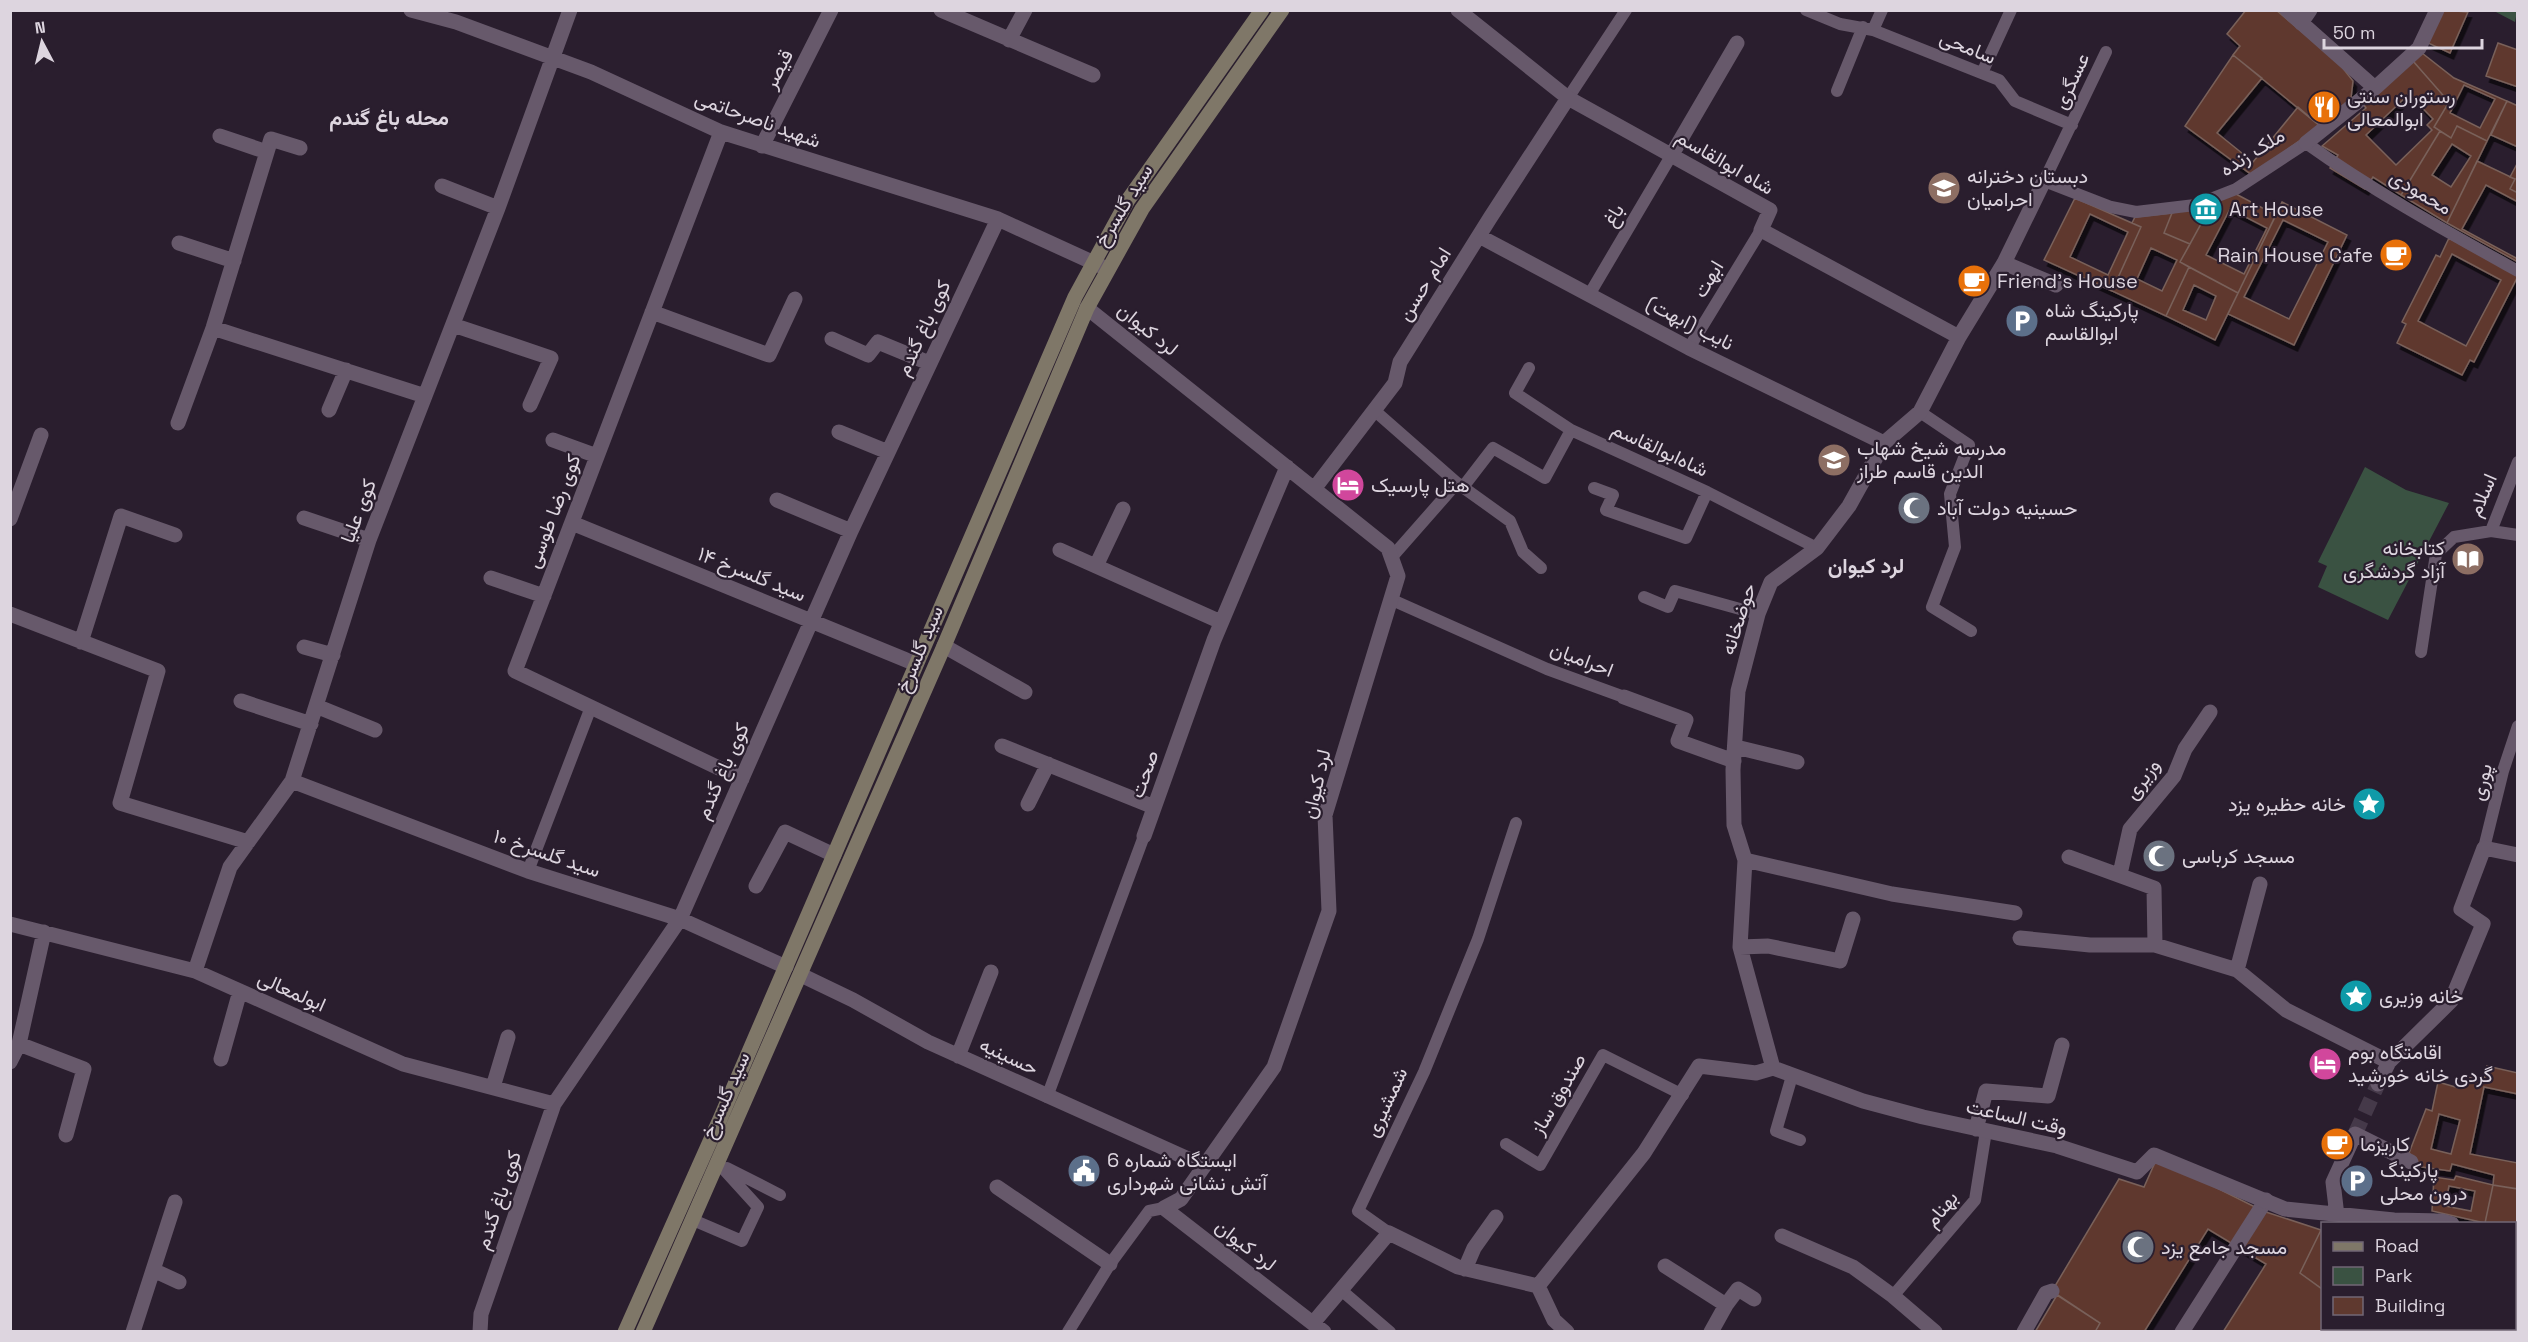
<svg xmlns="http://www.w3.org/2000/svg" width="2528" height="1342" viewBox="0 0 2528 1342" font-family="'Space Grotesk',Vazirmatn,sans-serif">
<defs>
<filter id="shadow"><feDropShadow dx="3.5" dy="6" stdDeviation="0" flood-color="#0009"/></filter>
</defs>
<rect width="100%" height="100%" fill="#2a1e2e"/>
<!-- green -->
<path fill="#3a5242" d="M2494,11H2517L2515,22Z
M2365,467L2406,490L2449,503L2388,620L2318,587L2327,566L2318,562Z"/>
<!-- building -->
<path fill="#5f392f" stroke="#79615a" stroke-width="1.5" fill-rule="evenodd" filter="url(#shadow)" d="M2246,10H2276L2338,62L2353,81L2351,98L2320,126L2233,55L2240,46L2227,34Z
M2443,10L2468,12L2450,53L2428,43Z
M2498,43L2518,50V87L2486,76Z
M2422,53L2454,78L2507,101L2487,141L2457,126L2451,138L2434,127L2449,102L2413,61ZM2464,85L2495,99L2480,128L2450,113Z
M2233,55L2262,78L2217,133L2253,162L2298,107L2320,126L2252,175L2185,126Z
M2413,61L2449,102L2434,127L2440,131L2401,195L2373,177L2365,189L2330,168L2338,155L2322,146L2366,108L2363,104ZM2409,94L2433,119L2427,125L2432,130L2396,165L2366,135Z
M2507,101L2518,106V147L2491,135Z
M2457,126L2487,141L2447,223L2401,195L2440,131L2451,138ZM2452,144L2471,156L2451,187L2432,175Z
M2477,161L2515,179L2510,189L2518,193V202L2486,185L2462,229L2516,258L2518,256V262L2447,223Z
M2518,162V193L2510,189L2515,179L2510,177Z
M2234,193L2276,215L2238,293L2180,262L2213,202ZM2230,209L2267,228L2244,274L2206,255Z
M2075,198L2141,227L2112,291L2044,260ZM2090,214L2128,232L2108,275L2070,257Z
M2213,202L2190,244L2164,233L2172,213Z
M2282,202L2347,235L2294,345L2228,314ZM2283,220L2328,242L2289,319L2244,297Z
M2172,213L2164,233L2190,244L2180,262L2189,267L2166,316L2112,291L2141,227L2132,223L2135,217ZM2151,248L2177,260L2162,291L2137,279Z
M2449,238L2518,276L2474,362L2470,360L2462,375L2397,343L2406,324L2402,322L2436,255L2440,257ZM2452,254L2501,280L2466,346L2418,321Z
M2189,267L2238,293L2215,340L2166,316ZM2194,285L2216,296L2206,320L2183,310Z
M2487,1066L2518,1073V1094L2484,1087L2470,1154L2518,1163V1189L2493,1185L2494,1175L2452,1164L2450,1171L2422,1167L2409,1153L2426,1109L2432,1111L2438,1082L2459,1088L2462,1076L2484,1081ZM2439,1114L2460,1120L2451,1154L2431,1149Z
M2157,1158L2263,1211L2321,1230L2300,1273L2322,1289V1328H2377L2376,1332H2223L2266,1264L2208,1229L2144,1332H2095L2100,1323L2052,1291L2119,1179L2144,1187Z
M2456,1176L2493,1185L2485,1223L2432,1211L2434,1177L2454,1180ZM2449,1186L2475,1191L2471,1211L2445,1206Z
M2493,1185L2518,1189V1230H2514V1224L2485,1223Z
M2321,1230H2322V1289L2300,1273Z
M2514,1246L2518,1247V1287L2514,1286Z
M2514,1286L2518,1287V1332H2502L2503,1328H2514Z
M2057,1295L2100,1323L2095,1332H2035Z
M2377,1328H2437L2436,1332H2376Z
M2437,1328H2470L2469,1332H2436Z
M2470,1328L2486,1329L2503,1328L2502,1332H2469Z"/>
<g fill="none" stroke-linecap="round" stroke-linejoin="round">
<!-- minor-tunnel -->
<path stroke="#453949" stroke-width="15" stroke-dasharray="15 8" stroke-linecap="butt" d="M2355,1134L2378,1084"/>
<!-- service -->
<path stroke="#67596b" stroke-width="12" d="M1806,10L1840,24L1873,30L1999,80L2015,101L2072,125
M1873,30L1882,10
M2106,52L2044,181L2111,207L2136,212L2195,205L2236,189L2306,143C2373,191 2446,231 2518,271
M1982,73L2011,10
M1837,91L1863,27
M1568,98L1626,10
M1589,295L1671,156
M1689,348L1761,230
M1529,368L1515,393L1571,430L1707,492L1817,548
M1375,411L1457,483L1510,521L1523,552L1541,568
M1920,412L1969,445L1950,494L1955,547L1932,607L1971,631
M1463,487L1493,448L1545,478L1571,430
M1594,488L1613,495L1606,510L1686,538L1707,492
M2491,531L2518,535
M1391,558L1457,483
M1644,597L1668,607L1675,591L1758,614
M1390,599L1547,669L1624,697
M2421,652L2436,554L2454,537L2491,531L2518,462
M2484,848L2503,771L2518,726
M528,871L591,707
M1792,1076L1776,1131L1800,1140
M1047,1097L1144,836
M1506,1144L1540,1165L1603,1055L1683,1095
M727,1168L780,1195
M693,1220L742,1241L758,1207L718,1163
M1389,1233L1358,1211L1424,1072L1478,939L1516,823
M1341,1290L1390,1332
M1893,1296L1975,1200L1986,1131
M1068,1332L1110,1264L1149,1211L1164,1208"/>
<!-- pedestrian -->
<path stroke="#67596b" stroke-width="15" d="M2024,1332L2046,1293L2052,1291
M2182,1332L2266,1200"/>
<!-- minor -->
<path stroke="#67596b" stroke-width="15" d="M411,10L456,22L591,72L721,132L998,219L1105,268
M941,10L1093,75
M1458,10L1568,98L1770,210L1761,230L1959,337
M2287,10L2375,88
M2301,23L2310,10
M1009,40L1025,10
M721,132L515,671L742,779
M220,136L267,152
M2306,143L2375,88L2419,48L2437,10
M762,146L831,10
M1671,156L1737,43
M2044,181L2004,263L1959,337L1920,412L1884,443L1849,506L1817,548L1771,582L1758,614L1738,691L1733,770L1734,825L1745,860L1740,947L1773,1068L1863,1101L1923,1117L2057,1146L2137,1172L2154,1155L2285,1209L2394,1220L2442,1221L2452,1224
M442,186L498,208
M1479,236L1689,348L1884,443
M179,243L234,261
M2004,263L2056,285
M1087,308L1388,548L1398,576L1325,815L1329,911L1274,1067L1181,1199L1164,1208L1324,1332
M652,312L769,355L795,299
M453,325L551,358L530,405
M213,328L425,396
M832,339L868,355L878,342L929,363
M329,410L346,370
M178,423L213,328L271,139L300,148
M839,432L888,452
M553,440L597,456
M1314,489L1395,383L1400,362L1490,218L1568,98
M777,500L851,531
M304,518L369,540
M10,519L41,435
M572,523L916,664
M1060,550L1221,622
M1096,566L1123,509
M491,578L544,596
M10,614L158,671L120,803L248,842
M81,642L121,516L175,535
M944,646L1025,692
M304,647L333,655
M1624,697L1686,720L1678,741L1734,761
M241,701L311,724
M316,706L375,730
M1002,746L1154,807
M1736,747L1797,762
M292,781L528,871L680,919L786,967
M1028,804L1048,764
M1144,836L1214,640L1287,467
M2069,857L2154,888L2155,945
M1745,860L1892,894L2015,913
M2120,874L2130,829L2174,776L2185,749L2210,712
M756,886L785,832L834,855
M10,924L195,971L403,1064L554,1104
M2020,938L2090,945H2155L2237,970L2286,1010L2389,1062
M1740,947L1768,946L1840,961L1853,919
M2237,970L2260,884
M195,971L230,867L292,781L369,540L498,208L570,10
M801,975L853,1000L928,1042L1204,1166
M19,1044L84,1069L66,1135
M958,1056L991,972
M221,1059L240,991
M10,1062L19,1044L44,932
M2378,1084L2389,1062L2451,1001L2483,924L2461,909L2484,848L2518,855
M493,1087L508,1037
M1976,1129L1986,1091L2048,1096L2062,1045
M997,1187L1110,1264
M2337,1216L2333,1182L2355,1134L2411,1162
M1782,1236L1853,1267L1893,1296L1935,1332
M2514,1239L2518,1240
M1665,1266L1726,1305L1711,1332
M1465,1269L1474,1248L1496,1217
M153,1270L179,1282
M1538,1286L1644,1153L1699,1066L1756,1073L1773,1068
M1538,1286L1554,1320L1567,1332
M1726,1305L1738,1289L1754,1299
M1313,1323L1389,1233L1458,1267L1538,1286
M133,1332L175,1202
M480,1332L481,1314L554,1104L680,919L851,531L998,219"/>
<!-- secondary -->
<path stroke="#7f7768" stroke-width="15" d="M625,1332L720,1119L1075,297L1128,200L1262,10
M643,1332L944,646L1087,308L1142,209L1282,10"/>
</g>
<!-- icons -->
<defs>
<g id="restaurant-disc" transform="scale(1.725)"><circle r="9.5" fill="#e8710a" stroke="#2a1e2e"/><path d="M-5-6h1v4h1v-4h1v4h1v-4h1v5L-1.5 .5V6h-2V.5L-5-1ZM5-6V6H3V1.5H1.5Q1.5-4 5-6Z" fill="#fff"/></g>
<g id="school-disc" transform="scale(1.725)"><circle r="9.5" fill="#8d6e63" stroke="#2a1e2e"/><path d="M0-5L7-2L0 1L-7-2ZM-4 1L0 2.5L4 1V4Q0 6-4 4Z" fill="#fff"/></g>
<g id="museum-disc" transform="scale(1.725)"><circle r="9.5" fill="#0f9aa8" stroke="#2a1e2e"/><path d="M0-6L6-3V-2H-6V-3ZM-5-1h2V3h-2ZM-1-1h2V3h-2ZM3-1h2V3H3ZM-6 4H6V6H-6Z" fill="#fff"/></g>
<g id="cafe-disc" transform="scale(1.725)"><circle r="9.5" fill="#e8710a" stroke="#2a1e2e"/><path d="M-5.5-4.5H6V0H3Q3 3.5 0 3.5H-2.5Q-5.5 3.5-5.5 0ZM3-3.2v2h1.7v-2ZM-6 4.5H4V6H-6Z" fill="#fff"/></g>
<g id="parking-disc" transform="scale(1.725)"><circle r="9.5" fill="#5c6f8a" stroke="#2a1e2e"/><path d="M-3.5-5.5H1a3.5 3.5 0 0 1 0 7H-1V5.5H-3.5ZM-1-3.4V-.6H.8a1.4 1.4 0 0 0 0-2.8Z" fill="#fff"/></g>
<g id="hotel-disc" transform="scale(1.725)"><circle r="9.5" fill="#d1479c" stroke="#2a1e2e"/><path d="M-6-4.5h1.5V1H6V5H4.5V3h-9V5H-6ZM-4 0a1.8 1.8 0 1 1 3.6 0ZM.5 0V-2.5h3Q6-2.5 6 0Z" fill="#fff"/></g>
<g id="mosque-disc" transform="scale(1.725)"><circle r="9.5" fill="#6b7280" stroke="#2a1e2e"/><path d="M3.5-4.9A6 6 0 1 0 3.5 4.9A5 5 0 1 1 3.5-4.9Z" fill="#fff"/></g>
<g id="library-disc" transform="scale(1.725)"><circle r="9.5" fill="#8d6e63" stroke="#2a1e2e"/><path d="M-6-4Q-3-5.5-.7-3.5V5Q-3 3-6 4ZM6-4Q3-5.5 .7-3.5V5Q3 3 6 4Z" fill="#fff"/></g>
<g id="sight-disc" transform="scale(1.725)"><circle r="9.5" fill="#0f9aa8" stroke="#2a1e2e"/><path d="M0-6L1.8-2.2L6-1.7L2.9 1.2L3.7 5.4L0 3.3L-3.7 5.4L-2.9 1.2L-6-1.7L-1.8-2.2Z" fill="#fff"/></g>
<g id="civic-disc" transform="scale(1.725)"><circle r="9.5" fill="#5c6f8a" stroke="#2a1e2e"/><path d="M-.6-6.5H3V-4.5H.6V-3L4-1V1h2V6H-6V1h2V-1L-.6-3ZM-1.2 2.5V6h2.4V2.5Z" fill="#fff"/></g>
</defs>
<g fill-rule="evenodd">
<use href="#restaurant-disc" x="2324" y="107"/>
<use href="#school-disc" x="1944" y="188"/>
<use href="#museum-disc" x="2206" y="209"/>
<use href="#cafe-disc" x="2396" y="255"/>
<use href="#cafe-disc" x="1974" y="281"/>
<use href="#parking-disc" x="2022" y="321"/>
<use href="#school-disc" x="1834" y="460"/>
<use href="#hotel-disc" x="1348" y="485"/>
<use href="#mosque-disc" x="1914" y="508"/>
<use href="#library-disc" x="2468" y="559"/>
<use href="#sight-disc" x="2369" y="804"/>
<use href="#mosque-disc" x="2159" y="856"/>
<use href="#sight-disc" x="2356" y="996"/>
<use href="#hotel-disc" x="2325" y="1064"/>
<use href="#cafe-disc" x="2337" y="1144"/>
<use href="#civic-disc" x="1084" y="1171"/>
<use href="#parking-disc" x="2357" y="1181"/>
<use href="#mosque-disc" x="2138" y="1247"/>
</g>
<g text-anchor="middle" dominant-baseline="central" stroke-width="4.5" stroke-linejoin="round" paint-order="stroke">
<!-- street labels -->
<g font-size="20" fill="#ddd5df" stroke="#2a1e2e">
<text transform="translate(1968 47) rotate(22)">سامحی</text>
<text transform="translate(778 69) rotate(-63)">قیصر</text>
<text transform="translate(2071 81) rotate(-65)">عسگری</text>
<text transform="translate(758 119) rotate(20)">شهید ناصرحاتمی</text>
<text transform="translate(2252 152) rotate(-32)">ملک زنده</text>
<text transform="translate(1725 162) rotate(30)">شاه ابوالقاسم</text>
<text transform="translate(2421 192) rotate(31)">محمودی</text>
<text transform="translate(1123 205) rotate(-58)">سید گلسرخ</text>
<text transform="translate(1613 215) rotate(-59)">باغ</text>
<text transform="translate(1708 279) rotate(-59)">ابهت</text>
<text transform="translate(1424 284) rotate(-58)">امام حسن</text>
<text transform="translate(1690 323) rotate(27)">نایب (ابهت)</text>
<text transform="translate(923 328) rotate(-65)">کوی باغ گندم</text>
<text transform="translate(1148 329) rotate(39)">لرد کیوان</text>
<text transform="translate(1660 449) rotate(25)">شاه‌ابوالقاسم</text>
<text transform="translate(2482 495) rotate(-66)">اسلام</text>
<text transform="translate(358 511) rotate(-69)">کوی علیا</text>
<text transform="translate(553 511) rotate(-69)">کوی رضا طوسی</text>
<text transform="translate(752 574) rotate(22)">سید گلسرخ ۱۴</text>
<text transform="translate(1738 619) rotate(-72)">حوضخانه</text>
<text transform="translate(919 649) rotate(-67)">سید گلسرخ</text>
<text transform="translate(1582 659) rotate(21)">احرامیان</text>
<text transform="translate(722 771) rotate(-66)">کوی باغ گندم</text>
<text transform="translate(1144 774) rotate(-70)">صحت</text>
<text transform="translate(2142 779) rotate(-54)">وزیری</text>
<text transform="translate(2481 782) rotate(-76)">پوری</text>
<text transform="translate(1316 784) rotate(-77)">لرد کیوان</text>
<text transform="translate(547 853) rotate(19)">سید گلسرخ ۱۰</text>
<text transform="translate(292 991) rotate(24)">ابولمعالی</text>
<text transform="translate(1009 1056) rotate(25)">حسینیه</text>
<text transform="translate(1558 1094) rotate(-60)">صندوق ساز</text>
<text transform="translate(725 1095) rotate(-66)">سید گلسرخ</text>
<text transform="translate(1386 1102) rotate(-65)">شمشیری</text>
<text transform="translate(2017 1117) rotate(13)">وقت الساعت</text>
<text transform="translate(498 1200) rotate(-71)">کوی باغ گندم</text>
<text transform="translate(1941 1209) rotate(-51)">بهنام</text>
<text transform="translate(1246 1245) rotate(38)">لرد کیوان</text>
</g>
<!-- poi labels -->
<g font-size="20" fill="#ddd5df" stroke="#2a1e2e" text-anchor="start">
<text x="2347" y="96">رستوران سنتی<tspan x="2347" dy="23">ابوالمعالی</tspan></text>
<text x="1967" y="176">دبستان دخترانه<tspan x="1967" dy="23">احرامیان</tspan></text>
<text x="2229" y="209">Art House</text>
<text x="2373" y="255" text-anchor="end">Rain House Cafe</text>
<text x="1997" y="281">Friend's House</text>
<text x="2045" y="310">پارکینگ شاه<tspan x="2045" dy="23">ابوالقاسم</tspan></text>
<text x="1857" y="448">مدرسه شیخ شهاب<tspan x="1857" dy="23">الدین قاسم طراز</tspan></text>
<text x="1371" y="485">هتل پارسیک</text>
<text x="1937" y="508">حسینیه دولت آباد</text>
<text x="2445" y="548" text-anchor="end">کتابخانه<tspan x="2445" dy="23">آزاد گردشگری</tspan></text>
<text x="2346" y="804" text-anchor="end">خانه حظیره یزد</text>
<text x="2182" y="856">مسجد کرباسی</text>
<text x="2379" y="996">خانه وزیری</text>
<text x="2348" y="1052">اقامتگاه بوم<tspan x="2348" dy="23">گردی خانه خورشید</tspan></text>
<text x="2360" y="1144">کاریزما</text>
<text x="1107" y="1160">ایستگاه شماره 6<tspan x="1107" dy="23">آتش نشانی شهرداری</tspan></text>
<text x="2380" y="1170">پارکینگ<tspan x="2380" dy="23">درون محلی</tspan></text>
<text x="2161" y="1247">مسجد جامع یزد</text>
</g>
<!-- neighbourhood labels -->
<g font-size="21" font-weight="bold" fill="#ddd5df" stroke="#2a1e2e">
<text x="389" y="117">محله باغ گندم</text>
<text x="1866" y="565">لرد کیوان</text>
</g>
</g>
<!-- border -->
<rect width="2528" height="1342" fill="none" stroke="#ddd5df" stroke-width="24"/>
<!-- legend -->
<rect x="2321" y="1222" width="195" height="108" fill="#2a1e2e" stroke="#726775" stroke-width="1.5"/>
<rect x="2333" y="1242" width="30" height="9" fill="#7f7768" stroke="#726775" stroke-width="1.5"/>
<text x="2375" y="1252" font-size="18" fill="#ddd5df">Road</text>
<rect x="2333" y="1267" width="30" height="18" fill="#3a5242" stroke="#726775" stroke-width="1.5"/>
<text x="2375" y="1282" font-size="18" fill="#ddd5df">Park</text>
<rect x="2333" y="1297" width="30" height="18" fill="#5f392f" stroke="#726775" stroke-width="1.5"/>
<text x="2375" y="1312" font-size="18" fill="#ddd5df">Building</text>
<!-- north arrow -->
<g transform="translate(42 42) rotate(353)" stroke="#2a1e2e" stroke-width="4.5" paint-order="stroke">
<path d="M0-4.5L10 22L0 15L-10 22Z" fill="#ddd5df"/>
<text y="-9" font-size="16" font-weight="bold" text-anchor="middle" fill="#ddd5df">N</text>
</g>
<!-- scale -->
<path d="M2324 39v9h158v-9" fill="none" stroke="#ddd5df" stroke-width="3"/>
<text x="2333" y="39" font-size="18" fill="#ddd5df" stroke="#2a1e2e" stroke-width="4.5" paint-order="stroke">50 m</text>
</svg>
